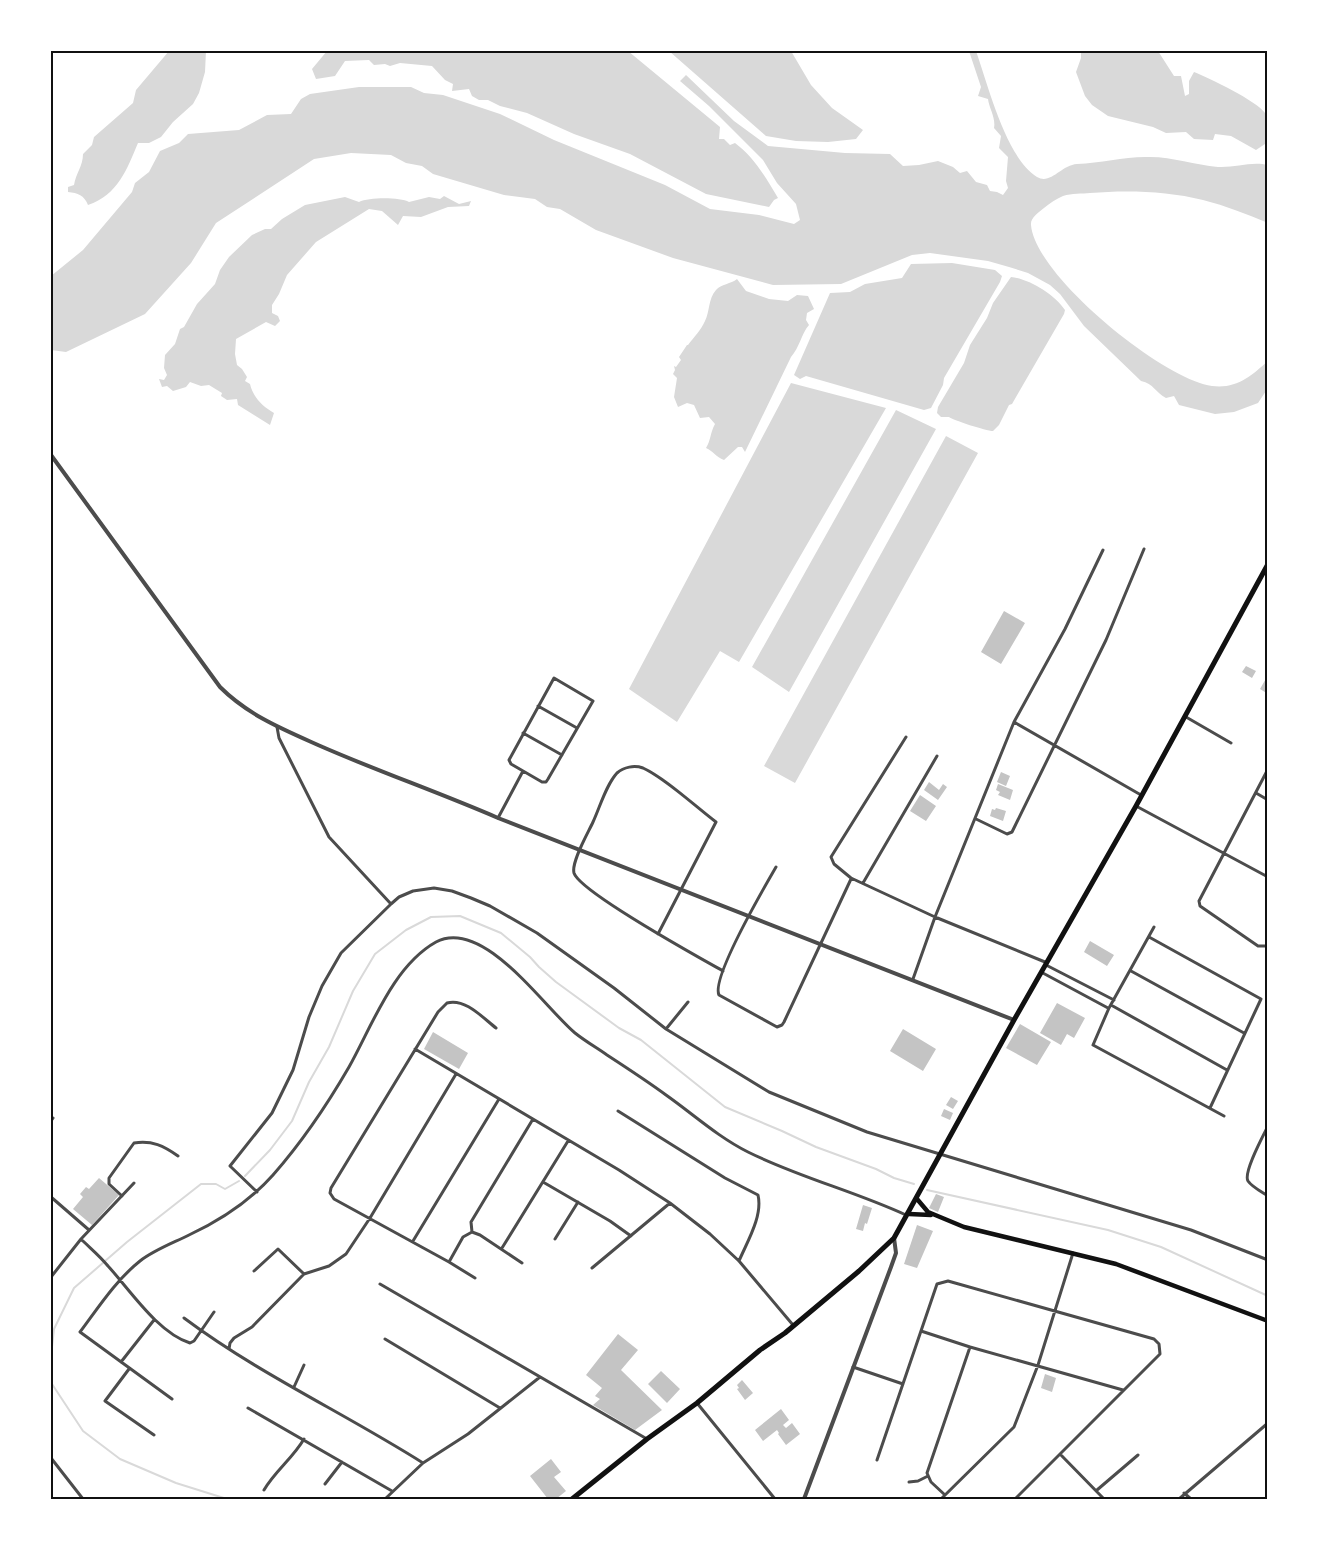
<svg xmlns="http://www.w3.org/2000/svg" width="1319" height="1550" viewBox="0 0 1319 1550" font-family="Cabin,sans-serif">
<rect width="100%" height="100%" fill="#fff"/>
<!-- water -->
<path fill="#d9d9d9" d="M169,51H206L205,72L199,93L193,104L173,122L161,137L149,143H138C127,169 118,195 88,205C84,195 78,193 68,192V187L74,185C76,173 83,166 83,154L92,145L94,137L133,103L136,90Z
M327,51H628L720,127L719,139H724L730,145L735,143C754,157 766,178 778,198L774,200L769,207L706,194L630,154L574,134L527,113L500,106L488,100H479L472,96L469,89L452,91L453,84L445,80L432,66L400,63L390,66L385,64L374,65L369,60L345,61L335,76L316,79L312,69Z
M669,51H791L811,85L832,108L863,130L856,139L828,142L796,141L766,136Z
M969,51H976C988,85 1006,158 1037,177C1051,185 1061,165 1077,164C1102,163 1126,156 1150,157C1173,157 1195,165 1218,167C1235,168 1251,161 1268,165V223C1247,214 1226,206 1203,200C1167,191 1127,190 1090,193C1082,194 1072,193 1063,196C1056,199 1050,203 1044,208C1039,212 1030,218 1031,225C1035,276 1164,380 1212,386C1237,389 1251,376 1268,361V388L1258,403L1234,412L1215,414L1179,405L1174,396L1166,398C1155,392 1154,384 1141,381L1084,326L1060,294L1050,285L1028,273L1009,267L988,261L930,253L912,255L841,284L773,285L673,258L596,230L560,209L547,207L535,199L504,195L433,174L422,166L406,163L391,155L351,153L314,159L216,223L191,263L145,314L66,352L51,350V276L83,250L132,192L135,183L149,172L160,151L179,143L188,134L239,130L267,115L291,114L301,99L310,94L359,87H411L424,93L443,95L500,114L554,140L665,185L710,209L759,215L794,224L800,220L796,204L777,183L763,160L709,106L680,81L686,75L734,121L768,146L845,153L890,154L903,166L919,165L938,161L953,167L960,173L967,171L976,182L987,185L990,191L997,192L1003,195L1008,188L1006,181L1008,157L999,148L1001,136L994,128C996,118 989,108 988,99L978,96L981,87Z
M1081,51H1158L1174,76H1181L1185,96L1189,94V81L1194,72C1209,78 1257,101 1265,113C1270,120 1268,133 1268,142L1256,150L1231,136L1215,134L1213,140L1194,139L1186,132L1166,133L1153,127L1108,116L1092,105L1085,96L1076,72L1081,58Z
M444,196L459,204L471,201L469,206L448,207L421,217L403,216L398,225L382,211L369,209L316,242L287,275L279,294L272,305V313L278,316L280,321L275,326L266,322L236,339L235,354L237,365L242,369L247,377L245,381L250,384C253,397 262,406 274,413L270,425L238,405L237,399L227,400L221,396L222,393L209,385L201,386L190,382L186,387L173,391L167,386L162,387L159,379L164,380L167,375L164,368L165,355L175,344L180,329L184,327L197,304L215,284L220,270L229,257L252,235L265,229H271L282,219L305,205L345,197L359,202C369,197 400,197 409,202L429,197L440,199Z
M952,263L995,270L1002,276L1000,282L944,378L943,385L931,408L924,410L806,376L800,379L794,375L830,293L850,292L865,284L902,278L911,264Z
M1011,277C1029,279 1054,294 1065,310L1064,314L1012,404L1009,405L999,425L993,431C986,431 953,420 949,417H941L937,413L938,407L964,363L970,345L987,318L993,303Z
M737,279L746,291L769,299L788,301L797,295L808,296L814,309L807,313L806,320L809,325C801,334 800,347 791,357L745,452L742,447H738L724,460C716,457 713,451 706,448C711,440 710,433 715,424L709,417L700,418L694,405L687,403L678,407L674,397L677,378L673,374L675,370L674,366L676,367L681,360L679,357L687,345H688C694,337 701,330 705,321C710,311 708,299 716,290C721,284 731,284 737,279Z
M791,383L886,408L739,662L720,651L677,722L629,689Z
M896,410L936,429L789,692L752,667Z
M946,436L978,453L795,783L764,766Z"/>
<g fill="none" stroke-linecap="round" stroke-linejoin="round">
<!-- stream -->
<path stroke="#d9d9d9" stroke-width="2" d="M245,1176L270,1150L292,1121L309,1082L329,1047L353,991L375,954L406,930L431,917L460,916L501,933L530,957L539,967L556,982L619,1028L641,1040L725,1107L782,1131L816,1147L876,1169L894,1178L914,1184
M927,1190L1108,1230L1161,1247L1268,1296
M51,1356L54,1329L74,1288L127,1242L201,1184H216L225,1189L239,1181
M51,1366L52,1384L83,1431L120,1459L176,1483L227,1499"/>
</g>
<!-- building -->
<path fill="#c4c4c4" d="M1004,611L1025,623L1001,664L981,652Z
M1246,666L1256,671L1252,678L1242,672Z
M1268,675V694L1260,689Z
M1001,772L1010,776L1006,786L997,782Z
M929,782L939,790L943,784L947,787L938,800L924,790Z
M998,784L1013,790L1010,800L998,795L1000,792L996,790Z
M920,795L936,806L926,821L910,811Z
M996,808L1006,811L1003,821L990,816L992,809L995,810Z
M1090,941L1114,955L1107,966L1084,952Z
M1057,1003L1085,1018L1074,1038L1067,1034L1061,1045L1040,1033Z
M1020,1024L1051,1042L1037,1065L1006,1048Z
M903,1029L936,1049L923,1071L890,1051Z
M433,1032L468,1053L459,1069L424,1049Z
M951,1097L958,1101L953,1109L946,1105Z
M944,1109L953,1113L950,1120L941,1116Z
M99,1178L119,1195L92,1225L73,1209L83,1197L80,1194L86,1187L89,1189Z
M936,1194L944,1197L938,1212L929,1208Z
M863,1205L872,1208L867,1224L865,1223L863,1231L856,1229Z
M917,1225L933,1231L917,1268L904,1264Z
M618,1334L638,1350L621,1370L662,1410L635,1430L593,1405L600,1399L595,1396L602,1388L586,1375Z
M661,1371L680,1389L667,1403L648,1384Z
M1045,1374L1056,1378L1052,1392L1041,1388Z
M742,1380L753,1393L745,1400L737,1389L739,1388L737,1385Z
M781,1409L789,1420L783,1425L786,1428L792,1423L800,1434L786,1445L778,1434L779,1433L777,1430L763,1441L755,1430Z
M551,1459L561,1472L554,1477L566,1491L556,1499H548L530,1476Z"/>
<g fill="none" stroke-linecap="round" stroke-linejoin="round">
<!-- minor -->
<path stroke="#4c4c4c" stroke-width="3" d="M554,678L593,701L548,779L546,782H542L511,764L509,760Z
M538,706L577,728
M1186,717L1231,743
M1014,722L1141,795
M277,727L279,738L329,837L391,904
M523,733L562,755
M906,737L831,857L834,864L851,878L935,917L1045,962
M1268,769L1199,901L1200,906L1258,946H1268
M1256,793L1268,800
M1136,806L1268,877
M498,818L523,771
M976,819L1007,834L1012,832L1106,640L1144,549
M776,867C765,886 711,979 719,995L777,1027L782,1025L784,1022L851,879
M863,883L937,756
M1154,927L1109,1008L1093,1045L1224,1116
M658,934L716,822C696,807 665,778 643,768C634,765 624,767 617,773C606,785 600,807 593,822C588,833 571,862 574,873C580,892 700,958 723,971
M1149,937L1261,999L1210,1108
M1046,965L1114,1000
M1131,971L1244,1033
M1041,972L1108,1008
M913,979L935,917L1014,722L1065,629L1103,550
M1111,1005L1227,1070
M666,1029L688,1002
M415,1049L619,1170L670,1203L710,1234L739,1261L793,1325
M618,1111L725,1178L758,1195C763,1216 747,1242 739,1261
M51,1121L53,1118
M1268,1126C1263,1136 1243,1173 1248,1181C1252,1187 1262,1192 1268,1196
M543,1182L610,1221L631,1236
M257,1192L230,1166L272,1113L293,1070L309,1017L322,986L341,953L391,904L399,897L413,891L434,888L452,891L471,898L490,906L537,933L614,988L666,1029L769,1092L867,1132L1191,1230L1268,1260
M122,1196L109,1184V1178L134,1143C152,1140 164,1146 178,1156
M51,1197L89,1230
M472,1232L471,1222L533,1119
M81,1239C90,1248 100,1256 108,1266C130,1290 158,1333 190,1343L194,1341L214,1312
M555,1239L578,1202
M413,1241L499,1099
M502,1248L568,1141
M449,1262L463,1237L472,1232L480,1235L522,1263
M592,1268L670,1203
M254,1271L278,1249L304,1274
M51,1277L81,1239L134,1183
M475,1278L449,1262L334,1199L330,1193L331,1188L438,1012L447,1003C465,998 482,1017 496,1028
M380,1284L647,1439
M184,1318C259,1374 344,1413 423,1463
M921,1331L970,1347L1123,1390
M385,1339L500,1408
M229,1349L230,1343L234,1338L252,1327L304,1274L329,1266L346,1254L370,1218L456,1074
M121,1362L154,1320
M853,1367L903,1384
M129,1369L105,1401L154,1435
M294,1387L304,1365
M172,1399L80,1332C98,1308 116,1280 140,1261C154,1250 173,1243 189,1235C221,1220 249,1202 273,1175C302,1142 327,1105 349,1067C372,1026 393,966 436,942C483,917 544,1007 575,1033C585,1041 597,1048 607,1055C627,1068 647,1081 666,1095C693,1114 718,1137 748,1152C798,1177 854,1191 906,1215
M697,1403L775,1499
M248,1408L392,1491
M1060,1454L1104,1499
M51,1458L83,1499
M877,1460L937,1284L948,1281L1154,1339L1159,1344L1160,1354L1015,1499
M909,1482L918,1481L928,1476
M325,1484L342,1462
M264,1490C275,1471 293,1458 304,1439
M1097,1490L1138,1455
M1184,1493L1191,1499
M945,1495L931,1482L927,1473L970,1347
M385,1499L423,1463L468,1434L540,1377
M941,1499L1014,1427L1038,1365L1073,1253
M1179,1499L1268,1423"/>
<!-- tertiary -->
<path stroke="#4c4c4c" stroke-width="4" d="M51,455L220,687C248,715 282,729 318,745C377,771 438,792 498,818L1014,1020
M804,1499L891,1267L896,1253L894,1238"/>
<!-- secondary -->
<path stroke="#111" stroke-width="4.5" d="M917,1199L928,1212L964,1227L1116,1264L1268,1321
M909,1214L931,1215"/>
<!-- trunk -->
<path stroke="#111" stroke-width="5" d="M572,1499L647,1439L697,1403L760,1350L785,1333L859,1271L894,1238L1014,1020L1136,806L1268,564"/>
</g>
<!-- border -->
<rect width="1319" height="1550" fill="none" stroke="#ffffff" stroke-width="105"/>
<rect x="52" y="52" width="1214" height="1446" fill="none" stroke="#111" stroke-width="2"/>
</svg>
